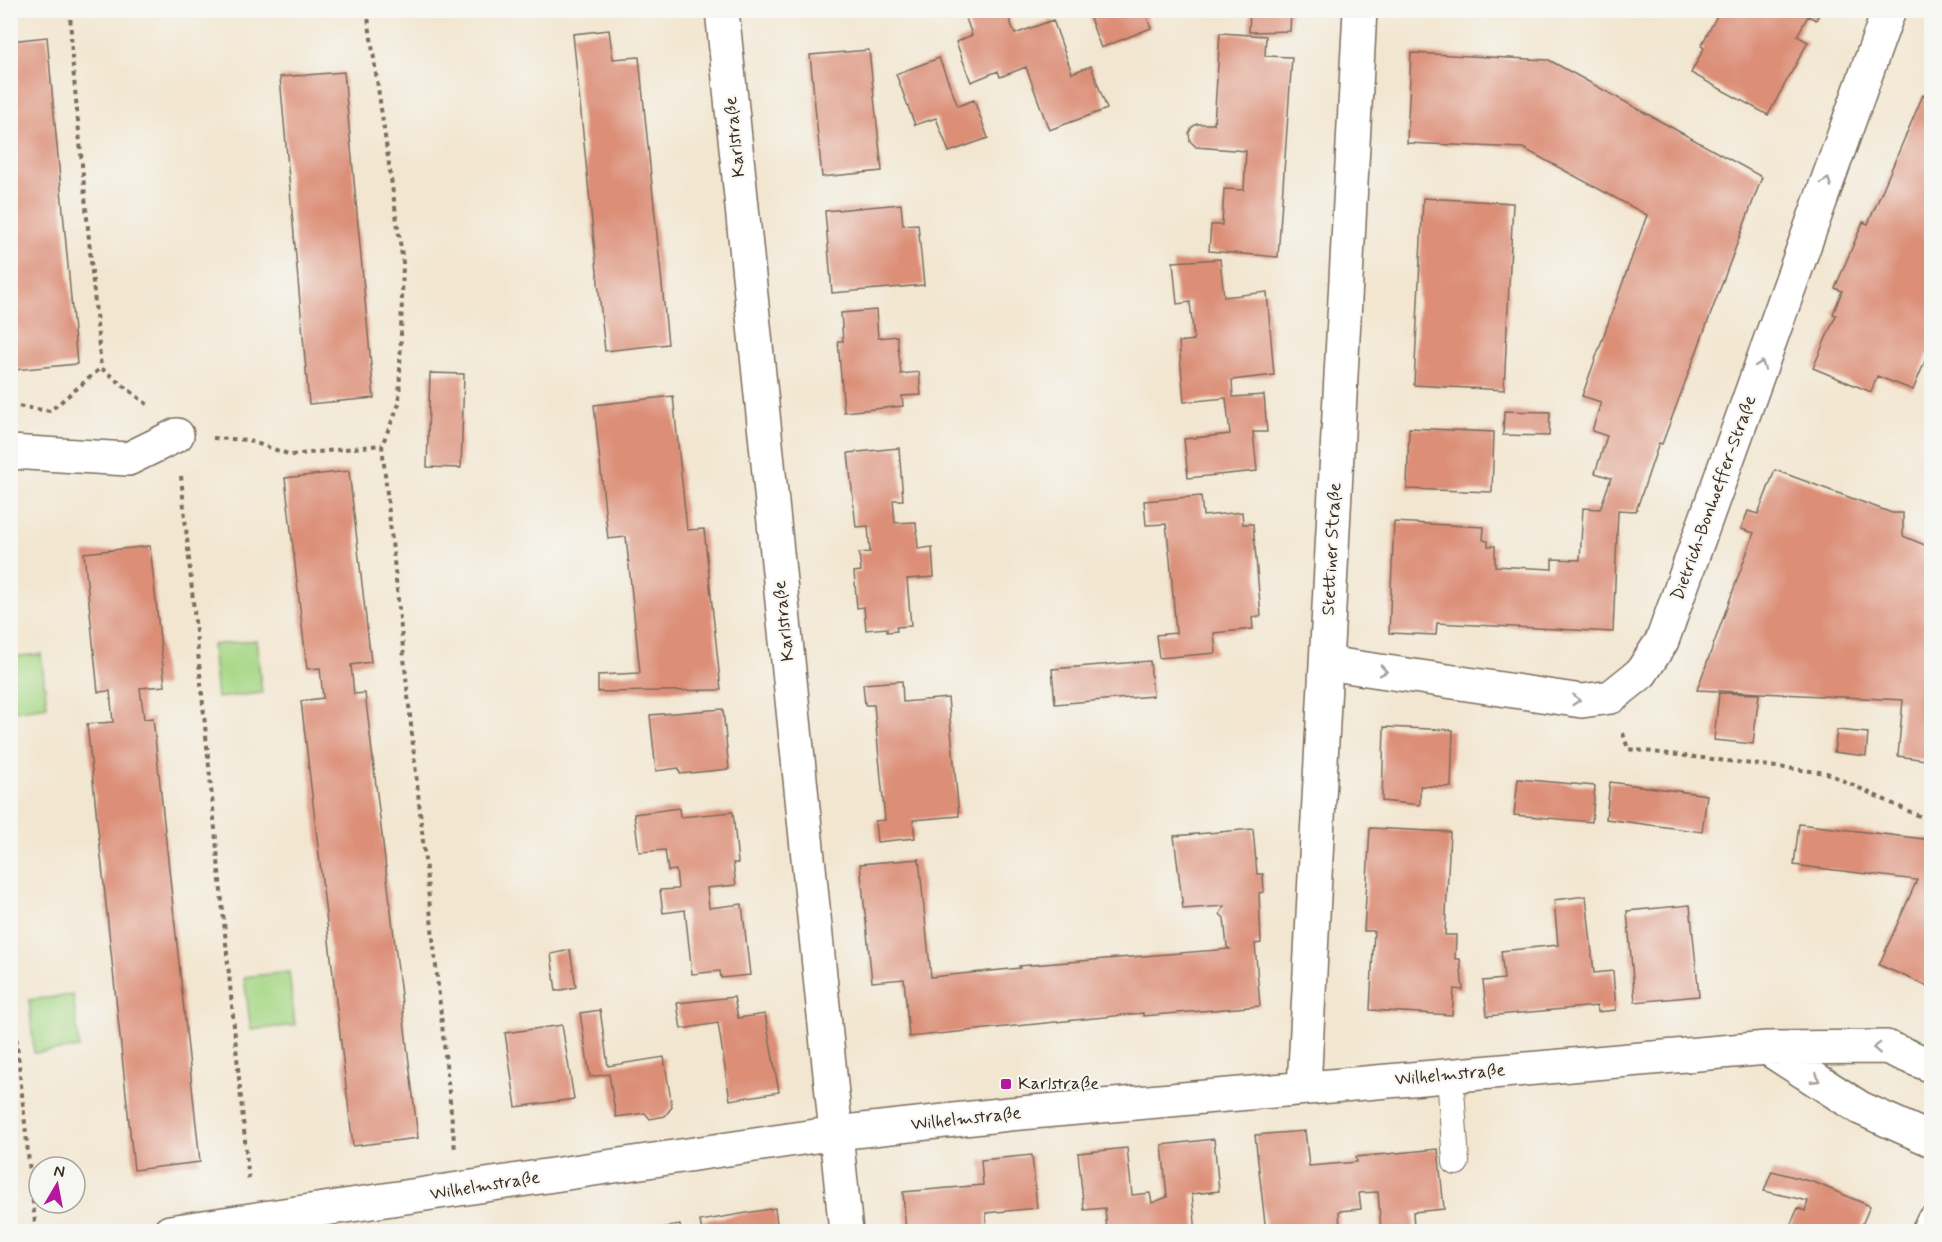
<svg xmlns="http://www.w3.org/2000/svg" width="1942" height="1242" viewBox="0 0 1942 1242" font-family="Mynerve,sans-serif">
<rect width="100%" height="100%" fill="#f6f6f2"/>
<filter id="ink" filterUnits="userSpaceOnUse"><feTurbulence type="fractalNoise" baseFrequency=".0167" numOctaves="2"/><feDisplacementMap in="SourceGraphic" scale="12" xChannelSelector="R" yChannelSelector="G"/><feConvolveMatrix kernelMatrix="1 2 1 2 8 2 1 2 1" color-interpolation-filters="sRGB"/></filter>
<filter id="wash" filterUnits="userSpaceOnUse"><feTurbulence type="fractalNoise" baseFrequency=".008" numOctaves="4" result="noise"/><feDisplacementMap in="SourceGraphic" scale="24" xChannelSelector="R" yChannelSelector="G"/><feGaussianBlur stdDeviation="1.35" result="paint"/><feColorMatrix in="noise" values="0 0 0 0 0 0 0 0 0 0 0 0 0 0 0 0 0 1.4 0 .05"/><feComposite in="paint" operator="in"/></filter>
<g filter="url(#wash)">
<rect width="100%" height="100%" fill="#f2e6d0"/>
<!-- green -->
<path fill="#a6d785" stroke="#708052" stroke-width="1.5" d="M256,640L262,693L217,698L212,645Z
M41,654L47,706L11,711V657Z
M289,972L295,1025L251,1030L244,977Z
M73,995L79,1048L34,1053L29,1000Z"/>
<g id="blocks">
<!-- building -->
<path fill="#dc8e77" d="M963,10H1006L1015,34L1053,20L1072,73L1091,66L1107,109L1049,130L1026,67L1000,77L998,71L971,82L956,42L972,35Z
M1087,10H1144L1151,28L1101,48Z
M1250,10H1291L1290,31L1249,32Z
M1720,10H1821L1816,20L1808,16L1797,36L1808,42L1768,115L1691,73L1704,48L1701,46Z
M609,30L613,59L639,57L668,344L605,351L573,34Z
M1220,33L1266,36L1265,56L1292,57L1278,257L1209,251L1211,225H1222L1224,189L1244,190L1246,151L1196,147L1190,141L1189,133L1192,127L1197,124H1214Z
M47,37L77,364L14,370L10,329V41Z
M869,50L882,171L822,177L810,55Z
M1411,53L1549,60L1762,177L1662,444L1659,443L1636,511L1618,510L1613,632L1437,623L1436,635L1389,633L1394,522L1484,527L1483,540L1488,541V546H1495V566L1552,569V559L1580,560L1583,508L1600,509L1611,478L1595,473L1607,436L1592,431L1601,402L1582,396L1647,215L1523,148L1407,143Z
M939,58L958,106L974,100L988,138L949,152L936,118L915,125L896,74Z
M344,72L374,398L309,404L280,77Z
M1923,95L1932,99V204L1927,213L1932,215V355L1928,354L1913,390L1877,376L1871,392L1813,368L1836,315L1833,314L1842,291L1835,288L1863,222L1868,224Z
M1423,198L1513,203L1504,390L1414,385Z
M901,204L903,225L918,224L924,285L832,293L825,211Z
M1220,259L1224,297L1267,292L1274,375L1232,380L1233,397L1264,395L1267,432H1253L1257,471L1188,478L1184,439L1230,434L1226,398L1184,402L1179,342L1194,340L1190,302L1177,304L1173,262Z
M876,310L878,338L897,336L901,374L919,372L921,395L902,396L903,406L844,412L838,341H843L841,313Z
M430,373L464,374L461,468L427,467Z
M673,396L687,530L704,529L721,690L598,692V675L640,673L626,537L608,539L594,405Z
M1504,411L1550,412L1549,436L1503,435Z
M1409,428L1494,432L1492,492L1407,489Z
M899,448L903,500H893L895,523L916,522L918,549L932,547L934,577L907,579L911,626L896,627L897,631L887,632V628L866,630L864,607L857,608L854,572L861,571L859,553L870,552L868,526L856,527L848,453Z
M1775,470L1892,513H1903V536L1932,548V761L1898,756L1903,700L1697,690L1754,533L1741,529L1748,511L1758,514Z
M349,471L371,662L351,665L354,694L365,693L418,1138L353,1146L301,701L323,698L320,668L307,669L285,478Z
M1201,496L1203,516L1242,512L1243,524H1253L1261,616L1252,618L1253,629L1214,633L1216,653L1159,658L1156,635L1176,633L1170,559L1166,524L1146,525L1144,501Z
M150,546L165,686L140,688L144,719L153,718L200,1162L134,1170L87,724L113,722L110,691L98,692L84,553Z
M1150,661L1153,696L1055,704L1052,669Z
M902,681L903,702L948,698L959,816L913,820L915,838L877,842L875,821L885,820L874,705H865L863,684Z
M1719,693L1759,694L1753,744L1714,740Z
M723,709L729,769L680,774L679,768L656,771L650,715Z
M1384,727L1453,730L1451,787L1420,786V805L1382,801Z
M1837,730L1868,733L1866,756L1834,752Z
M1518,779L1595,786L1592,822L1514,815Z
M1610,782L1707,795L1702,832L1606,819Z
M679,808L680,817L733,812L738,863H733L736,885L707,888L709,908L742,904L750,975L721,978L720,971L692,974L685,910L663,913L660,890L678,889L676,870L668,871L665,850L639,852L634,814Z
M1799,824L1932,840V988L1879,965L1917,880L1794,865Z
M1370,828L1450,832L1445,935H1456L1455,959H1460L1463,990L1454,989L1452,1015L1370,1010L1374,931H1364Z
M1253,829L1257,874H1263L1264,892L1259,893L1261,943L1255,944L1260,1006L1143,1016V1013L909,1037L904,979L872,982L860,864L919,859L931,977L1020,968L1019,966L1230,949L1227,947L1224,918L1220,914L1224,906L1183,909L1174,836Z
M1586,896L1594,973L1613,971L1616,1010L1598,1012L1597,1006L1487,1016L1483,981L1504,979L1501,951L1558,945L1554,900Z
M1690,905L1699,996L1635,1002L1627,911Z
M570,950L576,987L556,991L551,954Z
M734,997L738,1018L765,1014L779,1092L730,1100L718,1023L681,1029L677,1003Z
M600,1010L608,1066L664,1057L672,1107L665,1116L650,1119L645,1113L616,1117L609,1074L590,1077L580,1013Z
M562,1025L574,1099L516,1107L505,1033Z
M1305,1131L1309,1166L1357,1162L1356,1157L1438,1149L1444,1209L1413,1212L1414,1228L1381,1231L1378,1192L1359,1193L1361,1209L1339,1211L1340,1230L1266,1232L1255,1135Z
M1214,1139L1219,1191L1192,1194L1196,1232H1107L1105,1208L1084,1210L1078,1153L1127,1148L1132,1195L1150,1193L1152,1203L1167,1197L1162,1145Z
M1032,1155L1037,1208L986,1213L987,1232H906L903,1192L983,1185L981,1160Z
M1772,1171L1816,1183L1870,1206L1859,1232H1787L1798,1208L1805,1211L1808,1201L1764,1191Z
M775,1208L778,1232H702L700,1221Z
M680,1225L681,1232H647V1230Z
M1602,1225L1603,1232H1549V1230Z"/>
</g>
</g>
<g filter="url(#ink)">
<use href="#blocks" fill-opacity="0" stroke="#7b6c5c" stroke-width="1.5"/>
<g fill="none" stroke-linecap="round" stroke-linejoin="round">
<!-- lane casing -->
<g stroke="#7b6c5c" stroke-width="28">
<path id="lane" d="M1450,1075L1456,1162"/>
</g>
<!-- street casing -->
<g stroke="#7b6c5c" stroke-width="36">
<path id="street" d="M722,10L846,1232
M10,452L128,459L177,435
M1326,663L1582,701L1611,697L1641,673L1662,641L1889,10
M1767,1048L1860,1108L1932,1140
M1304,1088L1360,10
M170,1232L836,1133L1009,1114L1767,1048L1886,1047L1932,1066
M1928,1232L1932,1223"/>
</g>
<!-- path -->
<path stroke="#7b6c5c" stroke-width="4" stroke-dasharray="4.5 4.5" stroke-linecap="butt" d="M70,10L72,57L101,368L148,405
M367,10L403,263L399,404L382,445L455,1150
M10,405L50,411L101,368
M213,438L247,440L291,455L382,445
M181,476L249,1182
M1623,733L1628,749L1827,773L1932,822
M10,976L36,1232"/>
<!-- lane -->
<use href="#lane" stroke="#fff" stroke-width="26"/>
<!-- street -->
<use href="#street" stroke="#fff" stroke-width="33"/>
</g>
<!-- one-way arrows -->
<defs><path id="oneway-chevron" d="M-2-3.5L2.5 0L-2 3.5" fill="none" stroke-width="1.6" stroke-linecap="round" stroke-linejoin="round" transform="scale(1.5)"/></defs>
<g stroke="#a79f9a">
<use href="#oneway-chevron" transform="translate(1827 182) rotate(-70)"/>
<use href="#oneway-chevron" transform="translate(1761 365) rotate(-70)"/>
<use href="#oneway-chevron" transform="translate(1383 671) rotate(9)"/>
<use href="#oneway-chevron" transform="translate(1576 700) rotate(5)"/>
<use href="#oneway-chevron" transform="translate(1877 1048) rotate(-178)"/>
<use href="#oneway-chevron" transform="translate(1816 1079) rotate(33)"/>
</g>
</g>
<!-- markers -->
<rect fill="#b5179e" stroke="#f6f6f2" stroke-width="2" x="1000" y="1078" width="12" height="12" rx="3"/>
<g text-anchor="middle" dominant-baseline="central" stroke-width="4.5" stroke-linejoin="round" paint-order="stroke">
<!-- street labels -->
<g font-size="18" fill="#3b2a1e" stroke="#f6f6f2">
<text transform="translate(735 137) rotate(-96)">Karlstraße</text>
<text transform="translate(1714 498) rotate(-70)">Dietrich-Bonhoeffer-Straße</text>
<text transform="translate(1332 549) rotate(-87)">Stettiner Straße</text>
<text transform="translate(784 621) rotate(-96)">Karlstraße</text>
<text transform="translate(1450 1075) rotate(-5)">Wilhelmstraße</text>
<text transform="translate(966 1119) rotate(-6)">Wilhelmstraße</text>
<text transform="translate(485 1186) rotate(-9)">Wilhelmstraße</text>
</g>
<!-- poi labels -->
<g font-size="18" fill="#3b2a1e" stroke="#f6f6f2" text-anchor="start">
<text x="1018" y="1084">Karlstraße</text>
</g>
</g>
<!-- margin -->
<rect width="1942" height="1242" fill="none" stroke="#f6f6f2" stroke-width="36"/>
<!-- north arrow -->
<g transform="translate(57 1185) rotate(10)"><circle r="28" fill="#f6f6f2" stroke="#aba49d" stroke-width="1.5"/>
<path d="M0-4.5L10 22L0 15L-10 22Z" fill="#b5179e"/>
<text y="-9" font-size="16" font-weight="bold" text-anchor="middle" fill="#3b2a1e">N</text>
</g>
</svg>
